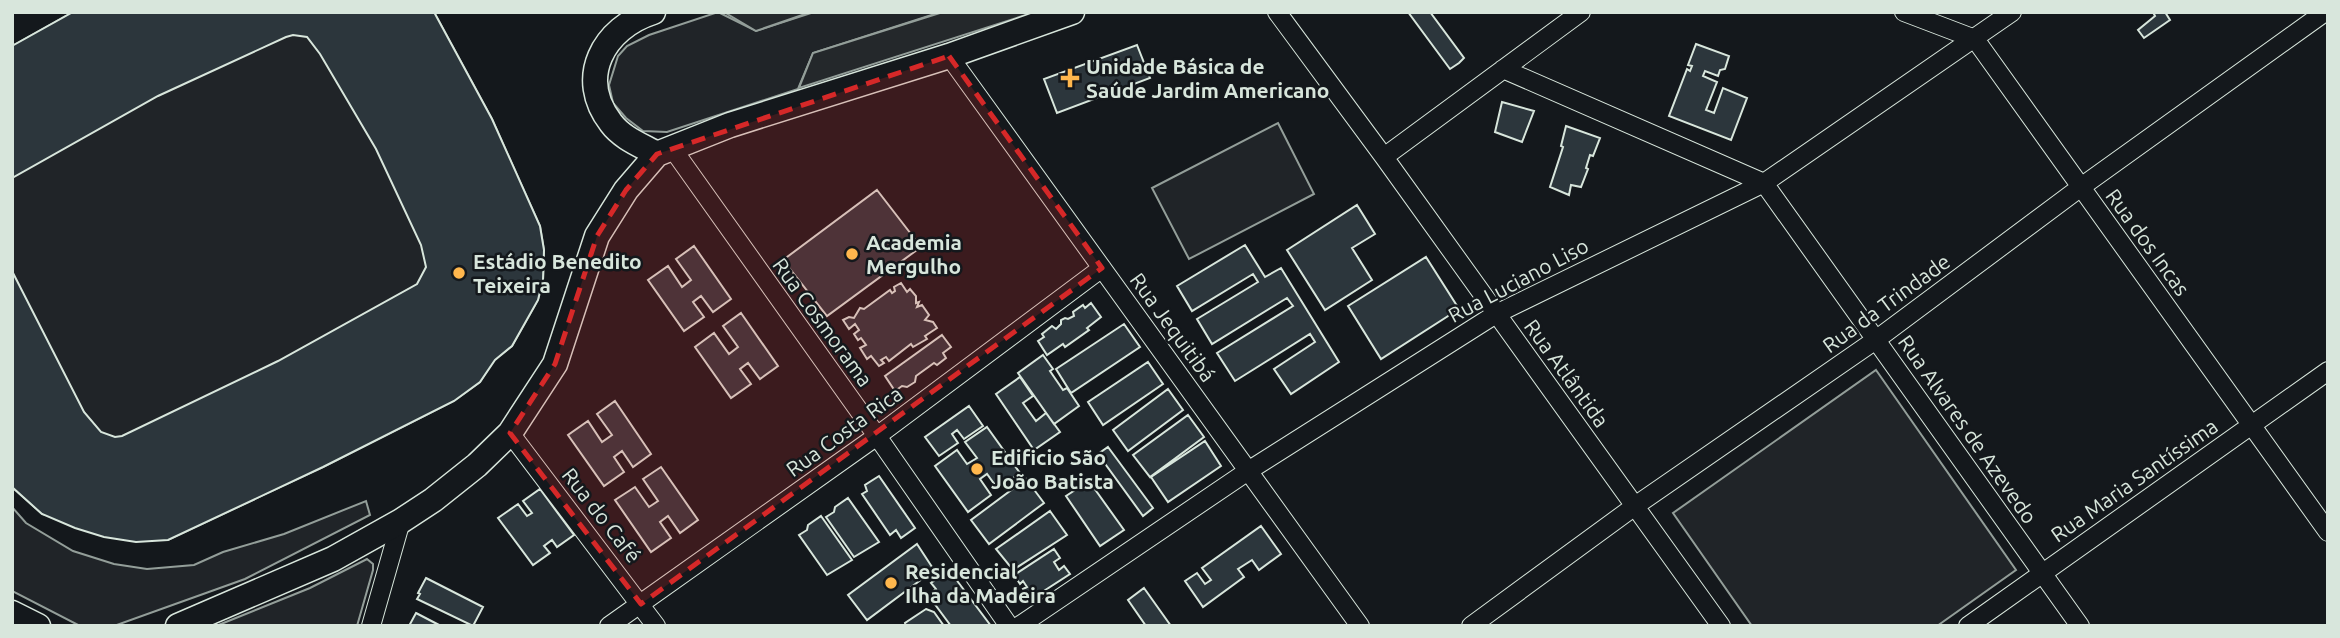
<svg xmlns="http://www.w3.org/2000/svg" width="2340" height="638" viewBox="0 0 2340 638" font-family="Ubuntu,sans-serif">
<rect width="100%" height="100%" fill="#14181c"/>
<!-- green -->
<path fill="#202428" stroke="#939e99" stroke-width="2" d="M73,12H434L492,119L540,226L544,250L543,280L538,300L512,346L494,360L480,382L454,401L323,467L168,540L42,514L12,487V46Z
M718,12L756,31L814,12H941L813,53L798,89L667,132L643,131L626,118L613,103L609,85L618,56L627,46L649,35Z
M1278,123L1314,194L1189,259L1152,188Z
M1876,370L2016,570L1937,626H1752L1673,513Z
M366,501L370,515L245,579L114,626H80L12,591V507L26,523L73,551L114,564L147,569L194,565L223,552L284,534Z
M367,559L373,564V570L357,626H216L310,588Z"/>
<!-- parking -->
<path fill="#24282b" stroke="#939e99" stroke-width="2" d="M724,12H811L756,31Z
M943,12H1035L799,88L813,53Z"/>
<!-- building -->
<path fill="#2c363c" stroke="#d8e6dc" stroke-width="2" d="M73,12H434L492,119L540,226L544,250L543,280L538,300L512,346L495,360L480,382L454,401L323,467L168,540L136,542L104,537L75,528L42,514L12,487V271L84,412L101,432L115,437L122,436L278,361L417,284L426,267L421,245L376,149L320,54L307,37L293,35L286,37L158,96L12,178V46Z
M1408,12H1430L1464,58L1459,63L1450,69Z
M2153,12H2165L2170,20L2144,38L2138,30L2155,16Z
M1696,44L1729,56L1725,69L1720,70L1718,76L1705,71L1703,76L1717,82L1706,110L1714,113L1723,88L1747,98L1731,140L1669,116L1687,69L1690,71L1692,66L1688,65Z
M1137,45L1150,78L1057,113L1044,79Z
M1502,102L1534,111L1522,142L1495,132Z
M1566,126L1600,138L1593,156L1590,155L1586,168L1588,169L1581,187L1571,185L1569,195L1550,187L1563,147L1561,146Z
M877,190L921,247L827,316L783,260Z
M1357,205L1375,234L1352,248L1372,280L1325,310L1287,250Z
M1245,245L1265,277L1281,268L1339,362L1291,394L1274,369L1315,342L1310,334L1235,381L1217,353L1293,306L1287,298L1212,344L1197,319L1258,282L1253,274L1192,311L1177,286Z
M694,246L731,299L713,312L701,296L693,302L704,317L684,331L648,280L668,266L682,287L691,280L676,259Z
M1426,257L1459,309L1381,359L1348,306Z
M901,283L907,292L910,289L916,296V303L919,302L917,307L922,305L929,315L925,320L933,322L937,328L925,336L927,339L913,347L911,344L889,361L886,357L881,360L884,363L879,366L871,356L867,359L860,348L866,345L861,338L858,340L854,334L859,330L855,324L849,329L843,320L849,317L854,318L860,308L864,309L890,290L892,293L895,291L894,287Z
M1091,303L1101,317L1087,328L1089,330L1065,347L1063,344L1047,355L1038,341L1044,337L1042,334L1052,326L1056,329L1061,324V320L1065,318L1068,319L1074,316L1073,312L1083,305L1085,308Z
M741,313L778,366L760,379L748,363L740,369L751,384L731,398L695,347L714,333L729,354L738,347L723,326Z
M1124,324L1140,347L1071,393L1056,369Z
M942,335L951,347L943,353L946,358L937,365L934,363L916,376L915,382L907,387L902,386L895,391L885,376Z
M1043,355L1053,369L1050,371L1063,390L1067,388L1079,406L1054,424L1018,373Z
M1148,362L1163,384L1103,425L1088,402Z
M1020,377L1033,396L1023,403L1036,421L1046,413L1060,432L1034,450L996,394Z
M1168,389L1183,410L1128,451L1113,430Z
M615,401L651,454L633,467L622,451L614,457L624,472L604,486L568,435L588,421L602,442L612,435L597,414Z
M969,406L983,426L964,439L957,430L952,434L958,443L939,456L925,437Z
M1188,415L1204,437L1150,477L1133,455Z
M987,427L1020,473L998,489L987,474L980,479L991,495L968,512L935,466L957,450L967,464L977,458L965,442Z
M1205,441L1221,466L1168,502L1151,477Z
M1108,447L1153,508L1143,516L1098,454Z
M661,467L698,520L680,533L668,516L660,522L671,538L651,552L615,500L635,487L649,507L658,501L643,479Z
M879,476L915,528L901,538L896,530L890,535L862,494L867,491L865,485Z
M1026,479L1044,503L989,544L971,520Z
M1089,481L1124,530L1100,546L1066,496Z
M540,489L574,535L557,547L552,540L544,546L550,553L533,565L498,518L518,504L527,516L532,513L523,501Z
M848,498L879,542L854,557L826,517L834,512L835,507Z
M1050,511L1067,535L1013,570L996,549Z
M821,516L852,560L827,575L799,535L807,530L808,525Z
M1261,526L1281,554L1259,570L1252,560L1238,569L1244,577L1203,607L1185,581L1197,573L1205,584L1211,580L1202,568Z
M917,544L934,570L867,620L848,595Z
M1054,549L1060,558L1054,562L1059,570L1064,566L1070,574L1036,596H1027L1023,589L1027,587L1023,581L1020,584L1014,575Z
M949,570L991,626H951L928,595L936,589L931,583Z
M426,578L483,607L473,626L417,599L420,594L418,593Z
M1144,588L1171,626H1146L1128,600Z
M926,609L934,612L944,626H906L905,623Z
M416,613L441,626H409Z"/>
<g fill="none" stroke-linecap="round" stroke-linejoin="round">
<!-- minor casing -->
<g stroke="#d8e6dc" stroke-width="20">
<path id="minor" d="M1277,12L1384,157L1721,626
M1904,12L1975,39L2328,532
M949,56L1360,626
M1503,69L1764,183L2080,626
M672,148L877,436L1009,626
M1384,157L1581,12
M510,433L656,626
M371,626L401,521
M609,626L877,436L1102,268
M1019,626L1248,471L1496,314L1764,183L2012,12
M1471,626L1635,506L1877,339L2081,187L2325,12
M1968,626L2328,371"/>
</g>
<!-- secondary casing -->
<g stroke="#d8e6dc" stroke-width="27">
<path id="secondary" d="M653,12C603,28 576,78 611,123C622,138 641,145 657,154
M12,613L38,626
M178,626L333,559L401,521L433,500L477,465L510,433L555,364L597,236L626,190L657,154L730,125L949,56L1072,12"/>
</g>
<!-- minor -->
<use href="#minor" stroke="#14181c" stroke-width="18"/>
<!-- secondary -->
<use href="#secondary" stroke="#14181c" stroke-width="24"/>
</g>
<!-- marked area -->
<path fill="#d62828" fill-opacity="0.2" stroke="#d62828" stroke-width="5" stroke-dasharray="14 9" stroke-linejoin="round" d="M949,56L1102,268L641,604L510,433L555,364L597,236L626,190L657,154Z"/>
<!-- markers -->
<g fill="#ffb74d" stroke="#14181c" stroke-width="2.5">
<path d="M1066.5 67.5h7v7h7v7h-7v7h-7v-7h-7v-7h7z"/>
<circle cx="852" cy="254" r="7"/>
<circle cx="459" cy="273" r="7"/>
<circle cx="977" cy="469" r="7"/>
<circle cx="891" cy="583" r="7"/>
</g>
<g text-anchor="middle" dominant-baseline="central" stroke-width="5" stroke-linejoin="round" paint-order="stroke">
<!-- poi labels -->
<g font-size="21" font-weight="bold" fill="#d8e6dc" stroke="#14181c" text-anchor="start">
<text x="1086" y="66">Unidade Básica de<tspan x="1086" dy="24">Saúde Jardim Americano</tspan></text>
<text x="866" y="242">Academia<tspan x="866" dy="24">Mergulho</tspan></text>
<text x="473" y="261">Estádio Benedito<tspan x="473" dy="24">Teixeira</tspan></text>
<text x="991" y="457">Edificio São<tspan x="991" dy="24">João Batista</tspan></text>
<text x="905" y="571">Residencial<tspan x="905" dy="24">Ilha da Madeira</tspan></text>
</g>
<!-- street labels -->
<g font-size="21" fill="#d8e6dc" stroke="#14181c">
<text transform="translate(2148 242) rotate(54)">Rua dos Incas</text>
<text transform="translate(1518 280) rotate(-28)">Rua Luciano Liso</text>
<text transform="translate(1886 303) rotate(-36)">Rua da Trindade</text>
<text transform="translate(823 322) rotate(54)">Rua Cosmorama</text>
<text transform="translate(1173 327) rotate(54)">Rua Jequitibá</text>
<text transform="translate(1567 373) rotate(54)">Rua Atlântida</text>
<text transform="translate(1968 429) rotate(55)">Rua Alvares de Azevedo</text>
<text transform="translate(844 431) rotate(-36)">Rua Costa Rica</text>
<text transform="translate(2134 480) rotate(-35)">Rua Maria Santíssima</text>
<text transform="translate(602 515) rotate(52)">Rua do Café</text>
</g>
</g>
<!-- border -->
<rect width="2340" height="638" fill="none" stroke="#d8e6dc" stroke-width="28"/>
</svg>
